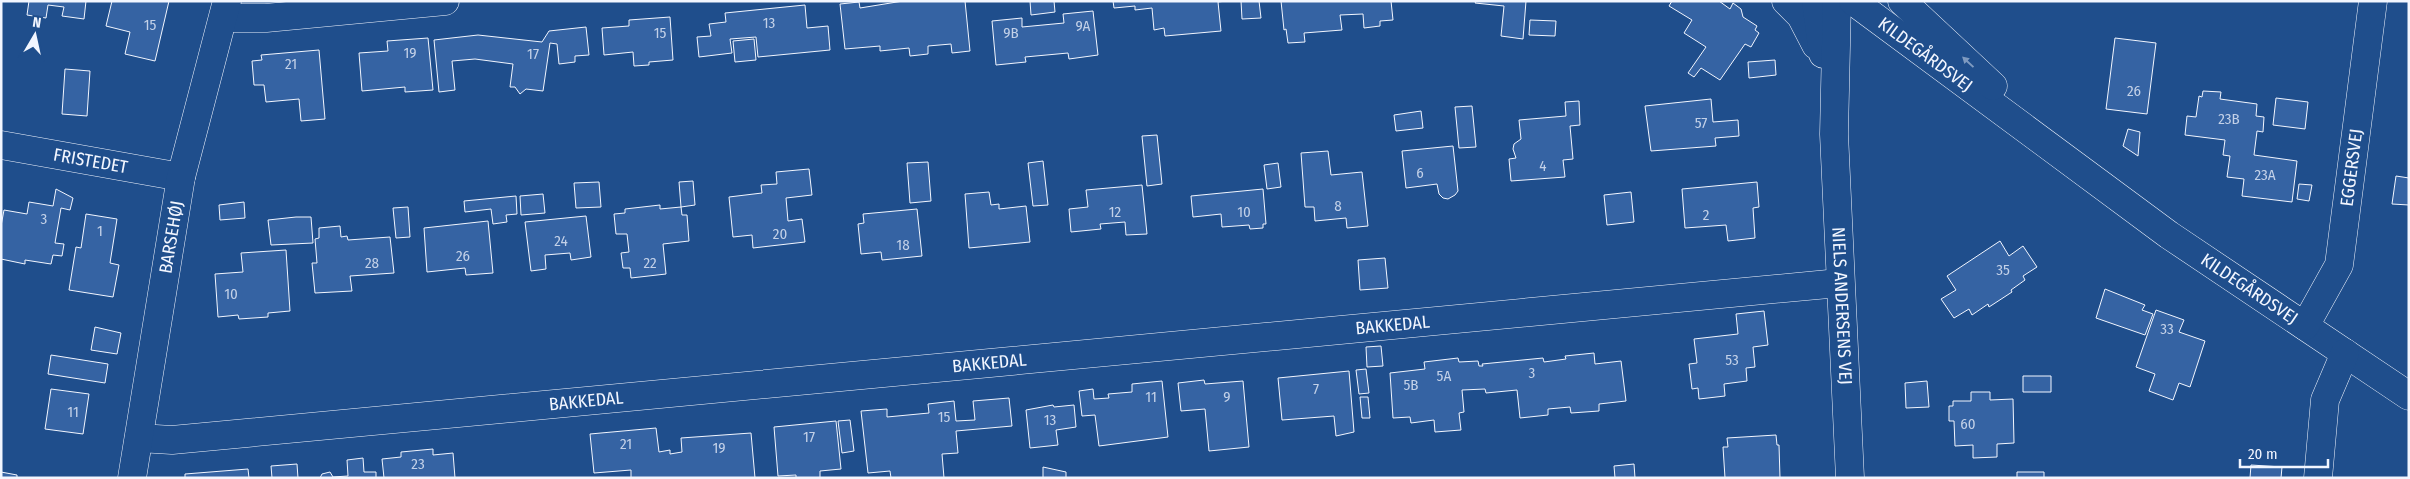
<svg xmlns="http://www.w3.org/2000/svg" width="2410" height="479" viewBox="0 0 2410 479" font-family="'Fira Sans Condensed',sans-serif">
<rect width="100%" height="100%" fill="#1f4e8c"/>
<!-- building -->
<path fill="#3563a3" stroke="#f2f6ff" d="M29,1H86L84,19L62,16L64,7L48,5L46,18L27,15Z
M112,1H169L155,61L125,54L130,32L106,26Z
M903,1H965L970,51L952,53L951,44L928,46V54L910,56L909,48L880,51V46L845,49L840,4L859,2L860,8Z
M1030,1H1054L1055,12L1031,15Z
M1113,1H1226L1218,2L1221,31L1165,36L1164,28L1154,30L1152,8L1135,10V6L1114,8Z
M1241,1H1259L1261,18L1242,19Z
M1281,1H1391L1393,20L1380,21V26L1364,28L1363,14L1340,15L1342,30L1304,33L1305,42L1288,43L1286,29L1284,30Z
M1476,1H1526L1523,39L1501,36L1504,6L1475,3Z
M1672,1H1719L1730,9L1733,3L1741,9L1743,17L1757,26L1755,30L1759,33L1751,47L1745,44L1720,80L1701,68L1694,77L1688,73L1706,47L1684,33L1692,20L1669,6Z
M805,5L807,28L828,26L830,50L758,57L756,37L730,39L732,53L699,57L697,37L711,36L709,24L726,22L725,13Z
M1093,11L1098,55L1069,59L1068,53L1025,57L1026,62L996,65L992,21L1022,18V27L1064,23L1063,14Z
M670,17L673,60L649,62V65L634,66L633,52L604,55L602,28L629,26V20Z
M1530,20L1556,21L1555,36L1529,35Z
M586,27L589,55L575,56V62L559,64L557,44L550,43L543,91L526,89L520,94L515,87H510L513,64L475,59L452,61L455,90L439,92L434,40L478,35L542,42L549,31Z
M428,38L433,90L405,92V87L362,91L359,53L388,51L387,41Z
M2115,38L2156,43L2147,114L2106,109Z
M754,39L756,60L735,62L733,41Z
M319,50L325,119L301,121L299,99L266,102L264,85H254L252,61L262,60L261,55Z
M1775,60L1776,75L1749,78L1748,62Z
M65,69L90,71L87,116L62,114Z
M2203,91L2221,92L2220,99L2257,104L2256,116L2264,117L2263,132L2257,131L2254,155L2297,161L2292,202L2242,196L2244,179L2227,177L2230,156L2223,155L2225,140L2185,135L2187,116L2196,117L2199,96L2202,97Z
M2276,98L2308,102L2305,129L2273,125Z
M1711,99L1713,122L1738,120L1739,136L1715,138L1716,146L1651,151L1645,106Z
M1579,101L1580,125L1570,126L1573,159L1563,160L1565,177L1511,181L1509,159L1516,158L1513,149L1514,144L1521,139L1519,120L1566,116L1565,102Z
M1472,106L1476,147L1459,148L1455,107Z
M1421,111L1423,128L1396,131L1394,115Z
M2128,129L2140,132L2138,156L2123,146Z
M1157,135L1162,184L1147,186L1142,136Z
M1453,146L1458,191L1455,195L1448,199L1443,198L1439,194L1437,184L1406,188L1402,151Z
M1328,151L1331,175L1362,172L1368,226L1347,228L1346,218L1315,221L1314,207H1305L1301,153Z
M1043,161L1048,205L1033,206L1028,163Z
M928,162L931,201L910,203L907,163Z
M1278,163L1281,187L1267,189L1264,165Z
M809,169L812,195L786,198L788,221L802,219L805,242L753,248L752,235L733,237L729,197L762,193L761,185L777,184L776,172Z
M2396,176L2409,178V205L2392,204Z
M693,181L695,205L681,207L679,182Z
M599,182L601,207L576,208L574,183Z
M1757,182L1759,207L1753,208L1755,238L1728,241L1726,225L1685,228L1682,189Z
M2299,184L2312,185L2309,201L2297,199Z
M1142,185L1147,234L1126,235L1125,222L1100,224L1101,229L1071,232L1069,209L1088,207L1086,190Z
M56,189L73,198L70,210L61,208L55,243L64,244L62,256L53,255L51,264L25,260V264L1,259V226L4,210L27,214L29,202L53,206Z
M1263,189L1266,224H1263V228L1250,229L1249,225L1222,227L1221,214L1193,217L1191,196Z
M989,192L991,205L999,204V209L1026,206L1030,242L969,248L965,194Z
M1631,192L1634,222L1607,225L1604,195Z
M543,194L545,213L521,215L520,196Z
M516,196L517,214L506,215L507,222L493,224L491,209L465,212L464,201Z
M244,202L245,218L220,220L219,205Z
M660,205V209L681,207L682,215H687L689,241L663,244L666,274L631,278L630,268H623L621,253L629,252L627,234H616L614,214L625,213V209Z
M408,207L410,237L396,238L393,208Z
M917,209L922,256L882,260L881,252L861,254L858,224L864,223L863,214Z
M86,214L117,219L110,263L119,265L113,297L69,290L76,247L81,248Z
M586,216L591,257L571,260L570,253L545,255L546,269L531,271L525,222Z
M296,217H311L313,243L271,245L268,220Z
M488,221L493,273L466,275L465,268L427,272L424,228Z
M340,226L341,237L347,236L348,240L390,237L394,273L350,276L352,291L315,293L312,263H317L315,239L319,238V228Z
M2000,241L2009,256L2023,246L2037,267L2023,276L2025,280L2011,290L2012,292L1989,307L1988,304L1972,315L1969,309L1954,318L1941,299L1956,290L1947,276Z
M286,250L290,311L268,313V317L239,319L238,315L218,317L215,274L243,272L241,253Z
M1385,258L1388,288L1360,290L1358,260Z
M2105,289L2145,305L2142,310L2153,314L2145,335L2096,318Z
M2156,310L2184,320L2179,332L2205,341L2190,387L2179,383L2173,400L2149,391L2155,374L2136,367Z
M1764,311L1768,345L1753,347L1755,367L1746,368L1747,381L1724,384L1725,396L1699,399L1698,388L1692,389L1689,364L1697,363L1694,339L1738,334L1736,314Z
M95,327L121,333L117,354L91,350Z
M1381,346L1383,366L1367,367L1366,347Z
M1594,353L1595,364L1621,361L1626,401L1599,404V411L1571,413L1570,407L1548,409V415L1520,418L1517,390L1486,393L1485,389L1462,390L1464,412L1459,413L1461,430L1435,432L1434,420L1411,423L1410,417L1393,418L1390,373L1425,369L1424,362L1458,358L1459,362L1478,361L1479,366H1483L1482,364L1543,358L1544,362L1566,359L1565,356Z
M51,355L108,364L105,383L48,374Z
M1366,369L1369,393L1359,394L1356,370Z
M1349,371L1354,432L1336,436L1334,416L1282,420L1278,378Z
M2023,376H2051V392H2023Z
M1204,380L1205,384L1243,381L1249,447L1209,451L1205,409L1181,411L1178,383Z
M1162,381L1168,437L1099,446L1095,415L1082,416L1079,391L1093,389L1094,399L1109,398L1108,394L1132,392V384Z
M1927,381L1929,407L1906,408L1905,383Z
M51,389L89,394L83,434L45,429Z
M1971,392H1990V400L2013,399L2014,443L1997,444V457L1973,458V445L1955,446L1954,421H1949V406H1953V401H1971Z
M1360,397H1368L1370,418H1362Z
M1009,398L1012,426L956,431L958,453L942,454L944,478H891L890,471L868,473L861,411L887,409V417L929,413L928,404L954,401L956,421L975,420L973,401Z
M1053,405L1054,407L1074,405L1076,427L1056,430L1058,445L1030,448L1026,410Z
M850,420L854,451L842,453L838,421Z
M836,421L841,469L820,471V478H796V475L778,476L774,427Z
M656,428L659,452L670,450V454L682,452L681,438L751,433L755,478H631V470L594,473L590,434Z
M1776,435L1777,445H1779L1780,478H1725L1723,447H1728L1727,438Z
M433,449V455L453,453L455,478H384L382,459L401,457V452Z
M363,458L364,472H376V478H320L322,474L330,472L333,477L348,476L347,460Z
M297,464L298,478H272L271,466Z
M1634,464L1635,478H1615L1614,466Z
M2251,465L2282,467L2281,478H2250Z
M1043,467L1066,472V478H1043Z
M248,469L249,478H185V474Z
M1,472L17,475V478H1Z
M2017,472H2044V478H2017Z"/>
<g fill="none" stroke-linecap="round" stroke-linejoin="round">
<!-- minor casing -->
<g stroke="#f2f6ff" stroke-width="29">
<g id="minor">
<path d="M1786,1L1801,16L1816,45"/>
<path d="M1816,1L1823,54"/>
<path id="s1" d="M1837,1L1834,134L1850,478"/>
<path id="s2" d="M1853,1L2169,235L2409,396"/>
<path d="M1902,1L1993,86"/>
<path d="M225,18H266L445,1"/>
<path id="s3" d="M1,145L181,177"/>
<path id="s4" d="M2305,326L2339,265L2373,1"/>
<path id="s5" d="M139,438L172,440L1839,283"/>
<path id="s6" d="M132,478L181,177L227,1"/>
<path d="M2318,478L2325,400L2345,353"/>
</g>
</g>
<!-- minor -->
<use href="#minor" stroke="#1f4e8c" stroke-width="28"/>
</g>
<!-- one-way arrows -->
<defs><path id="oneway-solid" d="M-6-.8H1V-3.2L6.5 0L1 3.2V.8H-6Z" transform="scale(1.25)"/></defs>
<use fill="#7e9ac0" href="#oneway-solid" transform="translate(1968 62) rotate(-137)"/>
<g text-anchor="middle" dominant-baseline="central" stroke-width="4" stroke-linejoin="round" paint-order="stroke">
<!-- number labels -->
<g font-size="15" fill="#c3d1e8">
<text x="769" y="23">13</text>
<text x="150" y="25">15</text>
<text x="1083" y="26">9A</text>
<text x="660" y="33">15</text>
<text x="1011" y="33">9B</text>
<text x="410" y="53">19</text>
<text x="533" y="54">17</text>
<text x="291" y="64">21</text>
<text x="2134" y="91">26</text>
<text x="2229" y="119">23B</text>
<text x="1701" y="123">57</text>
<text x="1543" y="166">4</text>
<text x="1420" y="173">6</text>
<text x="2265" y="175">23A</text>
<text x="1338" y="206">8</text>
<text x="1115" y="212">12</text>
<text x="1244" y="212">10</text>
<text x="1706" y="215">2</text>
<text x="44" y="219">3</text>
<text x="100" y="231">1</text>
<text x="780" y="234">20</text>
<text x="561" y="241">24</text>
<text x="903" y="245">18</text>
<text x="463" y="256">26</text>
<text x="372" y="263">28</text>
<text x="650" y="263">22</text>
<text x="2003" y="270">35</text>
<text x="231" y="294">10</text>
<text x="2167" y="329">33</text>
<text x="1732" y="360">53</text>
<text x="1532" y="373">3</text>
<text x="1444" y="376">5A</text>
<text x="1411" y="385">5B</text>
<text x="1316" y="389">7</text>
<text x="1151" y="397">11</text>
<text x="1227" y="397">9</text>
<text x="73" y="412">11</text>
<text x="944" y="417">15</text>
<text x="1050" y="420">13</text>
<text x="1968" y="424">60</text>
<text x="809" y="437">17</text>
<text x="626" y="444">21</text>
<text x="719" y="448">19</text>
<text x="418" y="464">23</text>
</g>
<!-- street labels -->
<g font-size="18" fill="#f2f6ff" stroke="#1f4e8c">
<text stroke="none"><textPath href="#s2" startOffset="90">KILDEGÅRDSVEJ</textPath></text>
<text stroke="none"><textPath href="#s3" startOffset="91">FRISTEDET</textPath></text>
<text stroke="none"><textPath href="#s4" startOffset="168">EGGERSVEJ</textPath></text>
<text stroke="none"><textPath href="#s6" startOffset="244">BARSEHØJ</textPath></text>
<text stroke="none"><textPath href="#s2" startOffset="490">KILDEGÅRDSVEJ</textPath></text>
<text stroke="none"><textPath href="#s1" startOffset="305">NIELS ANDERSENS VEJ</textPath></text>
<text stroke="none"><textPath href="#s5" startOffset="1259">BAKKEDAL</textPath></text>
<text stroke="none"><textPath href="#s5" startOffset="854">BAKKEDAL</textPath></text>
<text stroke="none"><textPath href="#s5" startOffset="449">BAKKEDAL</textPath></text>
</g>
</g>
<!-- border -->
<rect width="2410" height="479" fill="none" stroke="#f2f6ff" stroke-width="5"/>
<!-- north arrow -->
<g transform="translate(35 35) rotate(9)" stroke="#1f4e8c" stroke-width="4" paint-order="stroke">
<path d="M0-4L9 19L0 12L-9 19Z" fill="#f2f6ff"/>
<text y="-8" font-size="14" font-weight="bold" text-anchor="middle" fill="#f2f6ff">N</text>
</g>
<!-- scale -->
<path d="M2240 459v8h88v-8" fill="none" stroke="#f2f6ff" stroke-width="2.5"/>
<text x="2248" y="459" font-size="15" fill="#f2f6ff" stroke="#1f4e8c" stroke-width="4" paint-order="stroke">20 m</text>
</svg>
